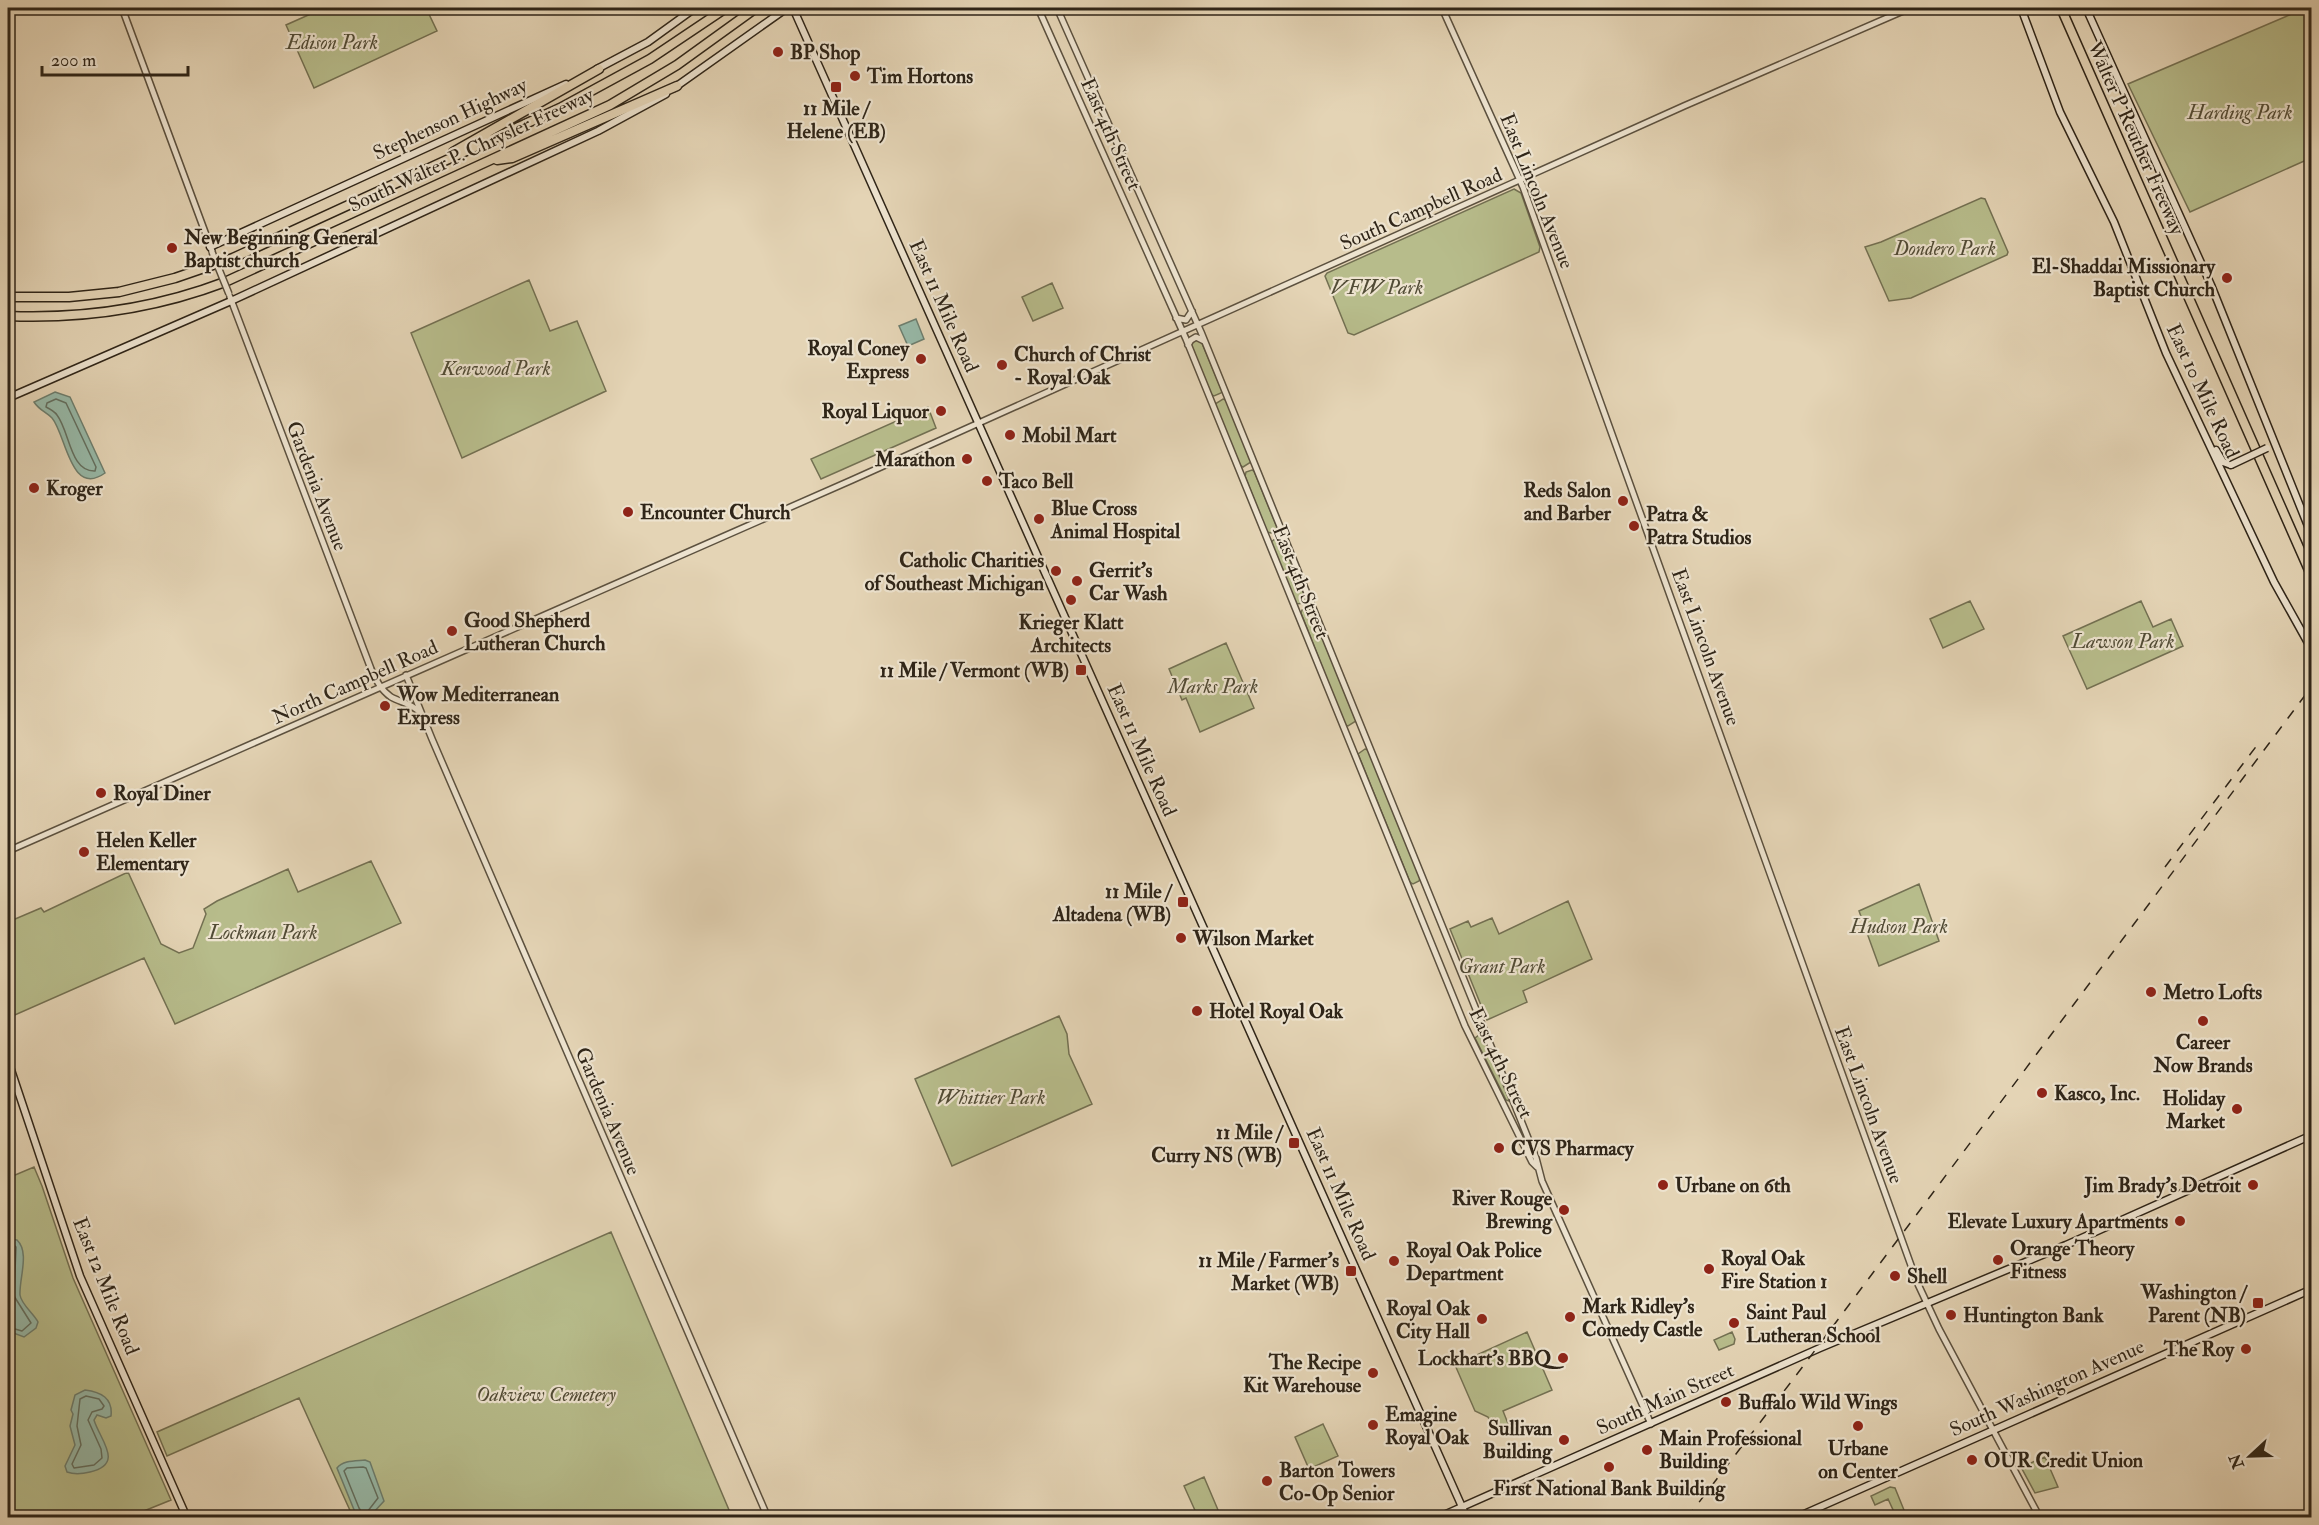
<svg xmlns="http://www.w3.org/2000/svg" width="2319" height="1525" viewBox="0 0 2319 1525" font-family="'IM FELL Double Pica',serif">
<rect width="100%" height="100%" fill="#e4d4b5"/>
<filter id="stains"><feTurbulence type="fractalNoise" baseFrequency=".00333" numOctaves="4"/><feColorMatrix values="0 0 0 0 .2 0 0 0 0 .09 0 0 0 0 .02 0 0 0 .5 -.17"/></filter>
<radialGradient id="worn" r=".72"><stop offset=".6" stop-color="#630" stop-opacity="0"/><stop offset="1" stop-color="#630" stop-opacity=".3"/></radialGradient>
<!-- green -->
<path fill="#b7bc8b" stroke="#737052" stroke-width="1.5" d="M324,8H426L437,31L314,88L286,25Z
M2306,8H2312L2311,158L2190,212L2128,84Z
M1514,189L1521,193L1540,247L1539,252L1354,335L1348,333L1325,276L1327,273Z
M1981,198L1985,199L2008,252L2007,255L1911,298L1889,301L1865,247L1881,242Z
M529,280L550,331L577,321L606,391L462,458L411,333Z
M1052,283L1063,308L1033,321L1022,297Z
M1196,339L1201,341L1222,391L1221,393L1214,396L1211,394L1191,345L1192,342Z
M1223,399L1226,400L1251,462L1243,467L1240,465L1215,404Z
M928,407L936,428L821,479L811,459Z
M1252,470L1254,471L1277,527V530L1271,533L1267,532L1245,476L1246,472Z
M1279,536L1281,538L1306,599L1305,603L1296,604L1271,542Z
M1970,601L1984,629L1943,648L1930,619Z
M2141,601L2153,627L2171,619L2183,646L2087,689L2063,636Z
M1308,608L1311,610L1356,721L1348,726L1345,725L1301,613L1302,610Z
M1226,643L1254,708L1200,732L1186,698L1182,700L1169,669Z
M1365,749L1368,750L1420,878L1419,881L1413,884L1410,882L1358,754Z
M371,861L401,923L175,1024L144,958L8,1018V922L41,908L44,912L128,872L161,944L179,953L193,948L206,914L204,909L217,901L288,869L298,892Z
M1919,884L1939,941L1879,966L1859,911Z
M1568,901L1592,959L1523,991L1527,1002L1487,1020L1450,929L1468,921L1471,927L1492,918L1499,934Z
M1059,1016L1067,1034L1069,1054L1092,1104L952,1166L915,1079Z
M1482,1033L1510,1098L1509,1101L1506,1100L1475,1038Z
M34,1167L42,1186L73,1278L171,1500L129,1517L128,1515L120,1518L8,1517V1178Z
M611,1232L732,1517H353L299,1398L167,1456L157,1432Z
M1527,1332L1552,1390L1503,1411L1509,1426L1495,1432L1488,1417L1475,1411L1455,1365Z
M1732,1332L1735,1339L1734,1344L1719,1350L1714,1340Z
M1323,1424L1338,1456L1309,1469L1295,1437Z
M2045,1457L2058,1487L2035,1493L2021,1467Z
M1204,1477L1221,1517H1198L1184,1486Z
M1890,1487L1895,1488L1904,1510L1895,1514L1888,1499L1875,1505L1871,1496Z"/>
<!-- water -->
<path fill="#97b9a8" stroke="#6d7e6e" stroke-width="1.5" d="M916,319L924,339L908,346L899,326Z
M55,392L70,397L105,473C70,498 66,434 52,418C46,412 39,410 34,402Z
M8,1239L17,1240C30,1252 19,1279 20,1295C21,1304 34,1314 38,1322L36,1328L24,1337L8,1331Z
M85,1390C101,1392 113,1398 111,1416L106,1418L97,1415L94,1420C100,1440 125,1464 90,1472C82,1474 75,1475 67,1472L65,1466L75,1445L70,1426L73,1414L71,1410L75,1395Z
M365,1460L370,1462L384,1501L374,1512L372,1517H357L337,1468C343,1460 356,1461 365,1460Z"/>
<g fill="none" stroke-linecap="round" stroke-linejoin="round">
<!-- shore -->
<path stroke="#636f60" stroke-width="1.5" d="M56,399L66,403L96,467L95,471C70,472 70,432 57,415C55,412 50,409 46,407L47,403Z
M8,1245H14L16,1247L14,1296L31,1323L22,1331L8,1327
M86,1396L99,1399L104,1406L102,1409L92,1412L88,1420L101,1449L102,1458L94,1465L74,1468L72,1464L81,1445L77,1426L80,1399Z
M363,1467L366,1468L378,1498L364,1516L359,1508L344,1471L347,1468Z"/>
<!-- tertiary casing -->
<g stroke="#5c513f" stroke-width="8">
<path id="tertiary" d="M122,8L212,251
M1038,8L1186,339L1465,1026L1532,1162L1537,1167
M1057,8L1201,332L1514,1103L1536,1158L1542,1181L1651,1424
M1442,8L1523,187L1917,1282L1939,1329L2040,1518
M230,297L371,669C376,680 381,690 391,697C402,703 413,704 421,714
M1176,318L1186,320L1192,311
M1188,345L1191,340L1196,337L1204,341
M406,675L432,739L768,1518
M8,851L852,480L1684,106L1910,8"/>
</g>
<!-- secondary casing -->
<g stroke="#2f2518" stroke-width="9">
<path id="secondary" d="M793,8L1467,1518
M2021,8L2060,112L2114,222L2166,353L2274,582L2312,650
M2086,8L2211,285L2312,536
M597,69L648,42L695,8
M674,88L787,8
M210,247L566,84
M8,398L231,301L598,131L666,94
M2216,450L2223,462L2231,465
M8,1061L80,1276L187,1518
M1437,1518L1820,1348L2066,1245L2312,1135
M1795,1518L2312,1289"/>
</g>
<!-- primary casing -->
<g stroke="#2f2518" stroke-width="10">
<path id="primary" d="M2310,1518L2312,1515"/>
</g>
<!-- motorway casing -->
<g stroke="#2f2518" stroke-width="11">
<path id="motorway" d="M2061,8L2312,577
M453,152L599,69
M497,160L512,158L677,86
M8,297H69L119,292L175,278L233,258L560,108L650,59L726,8
M8,316C82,319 154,309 225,282L610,105L677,65L756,8"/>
</g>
<!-- tertiary -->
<use href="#tertiary" stroke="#ede3cf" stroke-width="5"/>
<!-- secondary -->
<use href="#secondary" stroke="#ede3cf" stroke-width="6"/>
<!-- primary -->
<use href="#primary" stroke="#e4d4b5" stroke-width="7"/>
<!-- motorway -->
<use href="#motorway" stroke="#e4d4b5" stroke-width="8"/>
<!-- rail -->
<path stroke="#2f2518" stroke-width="1.5" stroke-dasharray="10 10" stroke-linecap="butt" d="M2165,867L2261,740
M1687,1518L1804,1365L2312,686"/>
<!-- tertiary-bridge casing -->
<g stroke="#5c513f" stroke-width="8" stroke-linecap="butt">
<path id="tertiary-bridge" d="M212,252L229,294"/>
</g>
<!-- secondary-bridge casing -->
<g stroke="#2f2518" stroke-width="9" stroke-linecap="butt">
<path id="secondary-bridge" d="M2231,465L2267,448"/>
</g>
<!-- tertiary-bridge -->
<use href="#tertiary-bridge" stroke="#ede3cf" stroke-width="5"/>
<!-- secondary-bridge -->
<use href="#secondary-bridge" stroke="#ede3cf" stroke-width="6"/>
</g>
<!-- markers -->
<g fill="#8f2418" stroke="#ede3cf" stroke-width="2">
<circle cx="778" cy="52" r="6"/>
<circle cx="855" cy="76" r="6"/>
<rect x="830" y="81" width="12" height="12" rx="3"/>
<circle cx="172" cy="248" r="6"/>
<circle cx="2227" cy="278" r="6"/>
<circle cx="921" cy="359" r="6"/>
<circle cx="1002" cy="365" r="6"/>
<circle cx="941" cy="411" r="6"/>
<circle cx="1010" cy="435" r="6"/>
<circle cx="967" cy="459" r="6"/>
<circle cx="987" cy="481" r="6"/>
<circle cx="34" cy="488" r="6"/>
<circle cx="1623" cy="501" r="6"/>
<circle cx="628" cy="512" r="6"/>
<circle cx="1039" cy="519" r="6"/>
<circle cx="1634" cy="526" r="6"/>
<circle cx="1056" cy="571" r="6"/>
<circle cx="1077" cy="581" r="6"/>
<circle cx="1071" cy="600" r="6"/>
<circle cx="452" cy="631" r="6"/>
<rect x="1075" y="664" width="12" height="12" rx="3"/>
<circle cx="385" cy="706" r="6"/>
<circle cx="101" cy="793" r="6"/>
<circle cx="84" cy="852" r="6"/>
<rect x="1177" y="896" width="12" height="12" rx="3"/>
<circle cx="1181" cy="938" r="6"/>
<circle cx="2151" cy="992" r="6"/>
<circle cx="1197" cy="1011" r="6"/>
<circle cx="2203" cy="1021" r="6"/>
<circle cx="2042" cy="1093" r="6"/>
<circle cx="2237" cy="1109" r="6"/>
<rect x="1288" y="1137" width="12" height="12" rx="3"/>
<circle cx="1499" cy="1148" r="6"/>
<circle cx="1663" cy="1185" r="6"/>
<circle cx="2253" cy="1185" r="6"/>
<circle cx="1564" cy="1210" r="6"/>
<circle cx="2180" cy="1221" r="6"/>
<circle cx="1998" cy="1260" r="6"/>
<circle cx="1394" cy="1261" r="6"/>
<circle cx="1709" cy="1269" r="6"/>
<rect x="1345" y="1265" width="12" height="12" rx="3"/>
<circle cx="1895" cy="1276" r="6"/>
<rect x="2252" y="1297" width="12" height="12" rx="3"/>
<circle cx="1951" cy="1315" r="6"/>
<circle cx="1570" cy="1317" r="6"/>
<circle cx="1482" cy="1319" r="6"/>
<circle cx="1734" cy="1323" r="6"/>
<circle cx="2246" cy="1349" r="6"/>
<circle cx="1563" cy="1358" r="6"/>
<circle cx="1373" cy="1373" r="6"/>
<circle cx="1726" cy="1402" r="6"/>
<circle cx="1373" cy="1425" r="6"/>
<circle cx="1858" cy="1426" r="6"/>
<circle cx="1564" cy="1440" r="6"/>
<circle cx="1647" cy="1450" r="6"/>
<circle cx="1972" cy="1460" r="6"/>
<circle cx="1609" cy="1467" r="6"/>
<circle cx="1267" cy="1481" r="6"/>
</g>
<g text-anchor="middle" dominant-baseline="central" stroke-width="4.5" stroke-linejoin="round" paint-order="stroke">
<!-- park labels -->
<g font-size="20" font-style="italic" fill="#514b35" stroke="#ede3cf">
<text x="332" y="42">Edison Park</text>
<text x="2240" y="112">Harding Park</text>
<text x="1945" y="248">Dondero Park</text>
<text x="1377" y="287">VFW Park</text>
<text x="496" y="368">Kenwood Park</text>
<text x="2123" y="641">Lawson Park</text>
<text x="1213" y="686">Marks Park</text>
<text x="1899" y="926">Hudson Park</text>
<text x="263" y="932">Lockman Park</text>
<text x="1502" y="966">Grant Park</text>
<text x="991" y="1097">Whittier Park</text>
<text x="546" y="1394">Oakview Cemetery</text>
</g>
<!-- poi labels -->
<g font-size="20" font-weight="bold" fill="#2f2518" stroke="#ede3cf" text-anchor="start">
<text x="790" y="52">BP Shop</text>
<text x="867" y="76">Tim Hortons</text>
<text x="836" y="108" text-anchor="middle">11 Mile /<tspan x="836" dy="23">Helene (EB)</tspan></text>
<text x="184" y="237">New Beginning General<tspan x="184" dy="23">Baptist church</tspan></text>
<text x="2215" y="266" text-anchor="end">El-Shaddai Missionary<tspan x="2215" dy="23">Baptist Church</tspan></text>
<text x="909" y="348" text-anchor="end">Royal Coney<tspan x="909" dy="23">Express</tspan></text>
<text x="1014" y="354">Church of Christ<tspan x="1014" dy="23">- Royal Oak</tspan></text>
<text x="929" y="411" text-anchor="end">Royal Liquor</text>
<text x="1022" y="435">Mobil Mart</text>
<text x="955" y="459" text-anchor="end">Marathon</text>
<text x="999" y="481">Taco Bell</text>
<text x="46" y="488">Kroger</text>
<text x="1611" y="490" text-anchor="end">Reds Salon<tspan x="1611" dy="23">and Barber</tspan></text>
<text x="1051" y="508">Blue Cross<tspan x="1051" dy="23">Animal Hospital</tspan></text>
<text x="640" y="512">Encounter Church</text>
<text x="1646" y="514">Patra &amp;<tspan x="1646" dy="23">Patra Studios</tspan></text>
<text x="1044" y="560" text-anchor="end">Catholic Charities<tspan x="1044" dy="23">of Southeast Michigan</tspan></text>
<text x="1089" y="570">Gerrit's<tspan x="1089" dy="23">Car Wash</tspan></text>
<text x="464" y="620">Good Shepherd<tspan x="464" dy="23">Lutheran Church</tspan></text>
<text x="1071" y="622" text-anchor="middle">Krieger Klatt<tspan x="1071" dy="23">Architects</tspan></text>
<text x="1069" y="670" text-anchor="end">11 Mile / Vermont (WB)</text>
<text x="397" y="694">Wow Mediterranean<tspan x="397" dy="23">Express</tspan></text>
<text x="113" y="793">Royal Diner</text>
<text x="96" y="840">Helen Keller<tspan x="96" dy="23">Elementary</tspan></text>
<text x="1171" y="891" text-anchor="end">11 Mile /<tspan x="1171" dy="23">Altadena (WB)</tspan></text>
<text x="1193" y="938">Wilson Market</text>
<text x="2163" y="992">Metro Lofts</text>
<text x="1209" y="1011">Hotel Royal Oak</text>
<text x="2203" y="1042" text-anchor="middle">Career<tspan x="2203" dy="23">Now Brands</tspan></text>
<text x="2054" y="1093">Kasco, Inc.</text>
<text x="2225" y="1098" text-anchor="end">Holiday<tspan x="2225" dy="23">Market</tspan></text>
<text x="1282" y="1132" text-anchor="end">11 Mile /<tspan x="1282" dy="23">Curry NS (WB)</tspan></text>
<text x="1511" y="1148">CVS Pharmacy</text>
<text x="1675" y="1185">Urbane on 6th</text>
<text x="2241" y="1185" text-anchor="end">Jim Brady's Detroit</text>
<text x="1552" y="1198" text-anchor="end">River Rouge<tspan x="1552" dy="23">Brewing</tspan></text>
<text x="2168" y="1221" text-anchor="end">Elevate Luxury Apartments</text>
<text x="2010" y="1248">Orange Theory<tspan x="2010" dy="23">Fitness</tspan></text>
<text x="1406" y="1250">Royal Oak Police<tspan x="1406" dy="23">Department</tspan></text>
<text x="1721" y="1258">Royal Oak<tspan x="1721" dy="23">Fire Station 1</tspan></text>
<text x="1339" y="1260" text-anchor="end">11 Mile / Farmer's<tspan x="1339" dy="23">Market (WB)</tspan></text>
<text x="1907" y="1276">Shell</text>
<text x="2246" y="1292" text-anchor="end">Washington /<tspan x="2246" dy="23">Parent (NB)</tspan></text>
<text x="1582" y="1306">Mark Ridley's<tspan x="1582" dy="23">Comedy Castle</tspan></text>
<text x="1470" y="1308" text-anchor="end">Royal Oak<tspan x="1470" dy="23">City Hall</tspan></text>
<text x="1746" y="1312">Saint Paul<tspan x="1746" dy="23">Lutheran School</tspan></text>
<text x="1963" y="1315">Huntington Bank</text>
<text x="2234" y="1349" text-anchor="end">The Roy</text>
<text x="1551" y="1358" text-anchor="end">Lockhart's BBQ</text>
<text x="1361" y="1362" text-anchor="end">The Recipe<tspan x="1361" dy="23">Kit Warehouse</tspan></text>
<text x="1738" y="1402">Buffalo Wild Wings</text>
<text x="1385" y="1414">Emagine<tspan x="1385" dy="23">Royal Oak</tspan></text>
<text x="1552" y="1428" text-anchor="end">Sullivan<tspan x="1552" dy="23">Building</tspan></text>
<text x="1659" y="1438">Main Professional<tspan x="1659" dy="23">Building</tspan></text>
<text x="1858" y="1448" text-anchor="middle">Urbane<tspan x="1858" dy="23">on Center</tspan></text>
<text x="1984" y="1460">OUR Credit Union</text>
<text x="1279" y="1470">Barton Towers<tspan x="1279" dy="23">Co-Op Senior</tspan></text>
<text x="1609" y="1488" text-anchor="middle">First National Bank Building</text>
</g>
<!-- street labels -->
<g font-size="20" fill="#2f2518" stroke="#ede3cf">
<text transform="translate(450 119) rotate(-25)">Stephenson Highway</text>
<text transform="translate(1111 134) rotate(66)">East 4th Street</text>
<text transform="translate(2136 138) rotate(66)">Walter P Reuther Freeway</text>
<text transform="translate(471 150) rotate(-25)">South Walter P. Chrysler Freeway</text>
<text transform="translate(1537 191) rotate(68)">East Lincoln Avenue</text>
<text transform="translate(1421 209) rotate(-24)">South Campbell Road</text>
<text transform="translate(944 306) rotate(66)">East 11 Mile Road</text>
<text transform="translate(2203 391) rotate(65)">East 10 Mile Road</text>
<text transform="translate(317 486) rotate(69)">Gardenia Avenue</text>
<text transform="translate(1301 582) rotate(68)">East 4th Street</text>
<text transform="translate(1706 647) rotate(70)">East Lincoln Avenue</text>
<text transform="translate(355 682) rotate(-24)">North Campbell Road</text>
<text transform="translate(1142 750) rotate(66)">East 11 Mile Road</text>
<text transform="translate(1501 1063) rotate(64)">East 4th Street</text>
<text transform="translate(1869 1105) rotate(70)">East Lincoln Avenue</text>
<text transform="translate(608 1111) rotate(67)">Gardenia Avenue</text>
<text transform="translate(1341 1194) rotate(66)">East 11 Mile Road</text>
<text transform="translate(106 1286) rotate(68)">East 12 Mile Road</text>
<text transform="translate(2047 1388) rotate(-24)">South Washington Avenue</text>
<text transform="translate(1665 1399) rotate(-24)">South Main Street</text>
</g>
</g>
<!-- margin -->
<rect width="2319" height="1525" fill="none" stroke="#e4d4b5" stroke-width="30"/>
<rect x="9" y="9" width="2301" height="1507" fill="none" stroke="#2f2518" stroke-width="3"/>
<rect x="15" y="15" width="2289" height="1495" fill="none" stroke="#2f2518" stroke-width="1.5"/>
<!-- north arrow -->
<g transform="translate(2250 1456) rotate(248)" stroke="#ede3cf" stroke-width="4.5" paint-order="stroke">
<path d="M0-4.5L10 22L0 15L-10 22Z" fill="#2f2518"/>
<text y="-9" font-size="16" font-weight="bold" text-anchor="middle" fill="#2f2518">N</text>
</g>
<!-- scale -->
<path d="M42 66v9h146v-9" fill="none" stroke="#2f2518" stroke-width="3"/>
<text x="51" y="66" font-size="18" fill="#2f2518" stroke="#ede3cf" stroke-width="4.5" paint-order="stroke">200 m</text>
<rect width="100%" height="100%" filter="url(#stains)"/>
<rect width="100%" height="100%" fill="url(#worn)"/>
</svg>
